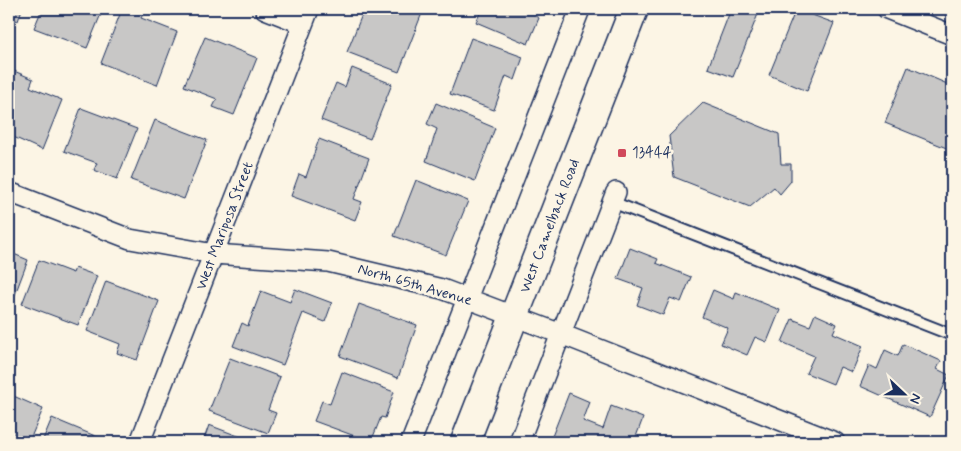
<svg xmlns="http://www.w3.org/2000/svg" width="961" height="451" viewBox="0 0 961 451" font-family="Mynerve,sans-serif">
<rect width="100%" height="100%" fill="#fcf5e5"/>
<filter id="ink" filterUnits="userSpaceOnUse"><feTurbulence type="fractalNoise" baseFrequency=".02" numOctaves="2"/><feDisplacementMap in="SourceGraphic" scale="10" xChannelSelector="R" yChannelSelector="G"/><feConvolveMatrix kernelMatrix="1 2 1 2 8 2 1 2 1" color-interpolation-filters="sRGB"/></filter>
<g filter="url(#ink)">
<!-- building -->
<path fill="#c8c7c6" stroke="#1b2f5e" d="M9,9H22L18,21L9,17Z
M42,9H103L87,48L34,28Z
M122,9H134L144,12L141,18L177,32L157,85L101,63Z
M373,9H411L422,13L399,72L347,52L363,12L370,15Z
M482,9H538L535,16L539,18L528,44L476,22Z
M731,9H760L733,77L708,68Z
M796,9L834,23L807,91L769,75Z
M205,37L257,58L234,115L213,107L217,99L184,86Z
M471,38L523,57L515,80L506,76L494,110L450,94Z
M908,67L952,86V140L949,149L885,123Z
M352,68L392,84L370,139L321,120L336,83L345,87Z
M14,71L33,79L30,87L62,100L42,150L9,135V83Z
M436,103L495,128L475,181L426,161L437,129L427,124Z
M703,103L779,134L781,164H791V181L780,194L774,187L750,207L674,177L669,136Z
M81,108L137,129L117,179L94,170L97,163L64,151Z
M155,120L207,140L184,199L131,180Z
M319,139L369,158L354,199L362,202L355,220L291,196L299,174L306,177Z
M416,180L468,201L446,255L394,236Z
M630,248L658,259L656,263L691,277L681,302L670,298L663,315L637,305L643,288L618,279Z
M9,252L28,260L11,305L9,304Z
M39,260L73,273L75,268L97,276L78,325L22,304Z
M106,281L159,301L137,360L117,353L120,344L87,331Z
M295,289L332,303L325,322L303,313L283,365L233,346L242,323L248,326L261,291L290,302Z
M713,290L734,299L736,292L780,310L767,342L755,337L747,355L721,344L728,328L702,317Z
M359,304L417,325L398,378L340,356Z
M815,314L837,324L833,333L863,346L852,372L840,367L833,384L806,373L814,356L782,342L792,319L810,326Z
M903,344L941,361L937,369L949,375L930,417L860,386L869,365L877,369L885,350L898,356Z
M230,358L280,377L268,410L276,413L268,433L209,411Z
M342,372L394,392L385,418L381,417L371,442L314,421L322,401L330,404Z
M569,393L590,402L583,421L603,429L611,406L643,418L634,442H559L551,439Z
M9,394L43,409L29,442H9Z
M52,418L107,441V442H42Z
M209,425L254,442H203Z
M317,436L333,442H315Z"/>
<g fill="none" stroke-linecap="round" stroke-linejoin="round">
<!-- lane casing -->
<g stroke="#1b2f5e" stroke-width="14">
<path id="lane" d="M612,202L952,335"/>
</g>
<!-- street casing -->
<g stroke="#1b2f5e" stroke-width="22">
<path id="street" d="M265,9L303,24
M887,9L952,35
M9,192L130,239L214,254L328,262L442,289L561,334L835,442
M140,442L309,9
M411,442L579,12
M519,442L616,192"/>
</g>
<!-- primary casing -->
<g stroke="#1b2f5e" stroke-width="31">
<path id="primary" d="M465,442L634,9"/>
</g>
<!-- lane -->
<use href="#lane" stroke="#fcf5e5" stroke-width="10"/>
<!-- street -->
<use href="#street" stroke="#fcf5e5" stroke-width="19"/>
<!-- primary -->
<use href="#primary" stroke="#fcf5e5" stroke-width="28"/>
</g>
</g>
<!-- markers -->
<rect fill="#d1495b" stroke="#fcf5e5" stroke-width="2" x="617" y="148" width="10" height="10" rx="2.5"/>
<g text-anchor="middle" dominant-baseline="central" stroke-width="5" stroke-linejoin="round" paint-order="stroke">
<!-- poi labels -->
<g font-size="15" fill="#1b2f5e" stroke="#fcf5e5" text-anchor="start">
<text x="632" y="153">13444</text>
</g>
<!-- street labels -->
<g font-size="15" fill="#1b2f5e" stroke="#fcf5e5">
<text transform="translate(225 226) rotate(-69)">West Mariposa Street</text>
<text transform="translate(550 226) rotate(-69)">West Camelback Road</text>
<text transform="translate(415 285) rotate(16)">North 65th Avenue</text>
</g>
</g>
<!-- margin -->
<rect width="961" height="451" fill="none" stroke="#fcf5e5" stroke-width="30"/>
<rect x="15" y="15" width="931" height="421" fill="none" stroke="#1b2f5e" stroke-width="2" filter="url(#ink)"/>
<!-- north arrow -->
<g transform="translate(904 394) rotate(112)" stroke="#fcf5e5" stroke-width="4" paint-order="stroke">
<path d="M0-4L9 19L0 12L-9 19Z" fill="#1b2f5e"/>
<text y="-8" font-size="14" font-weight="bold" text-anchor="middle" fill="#1b2f5e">N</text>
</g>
</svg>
